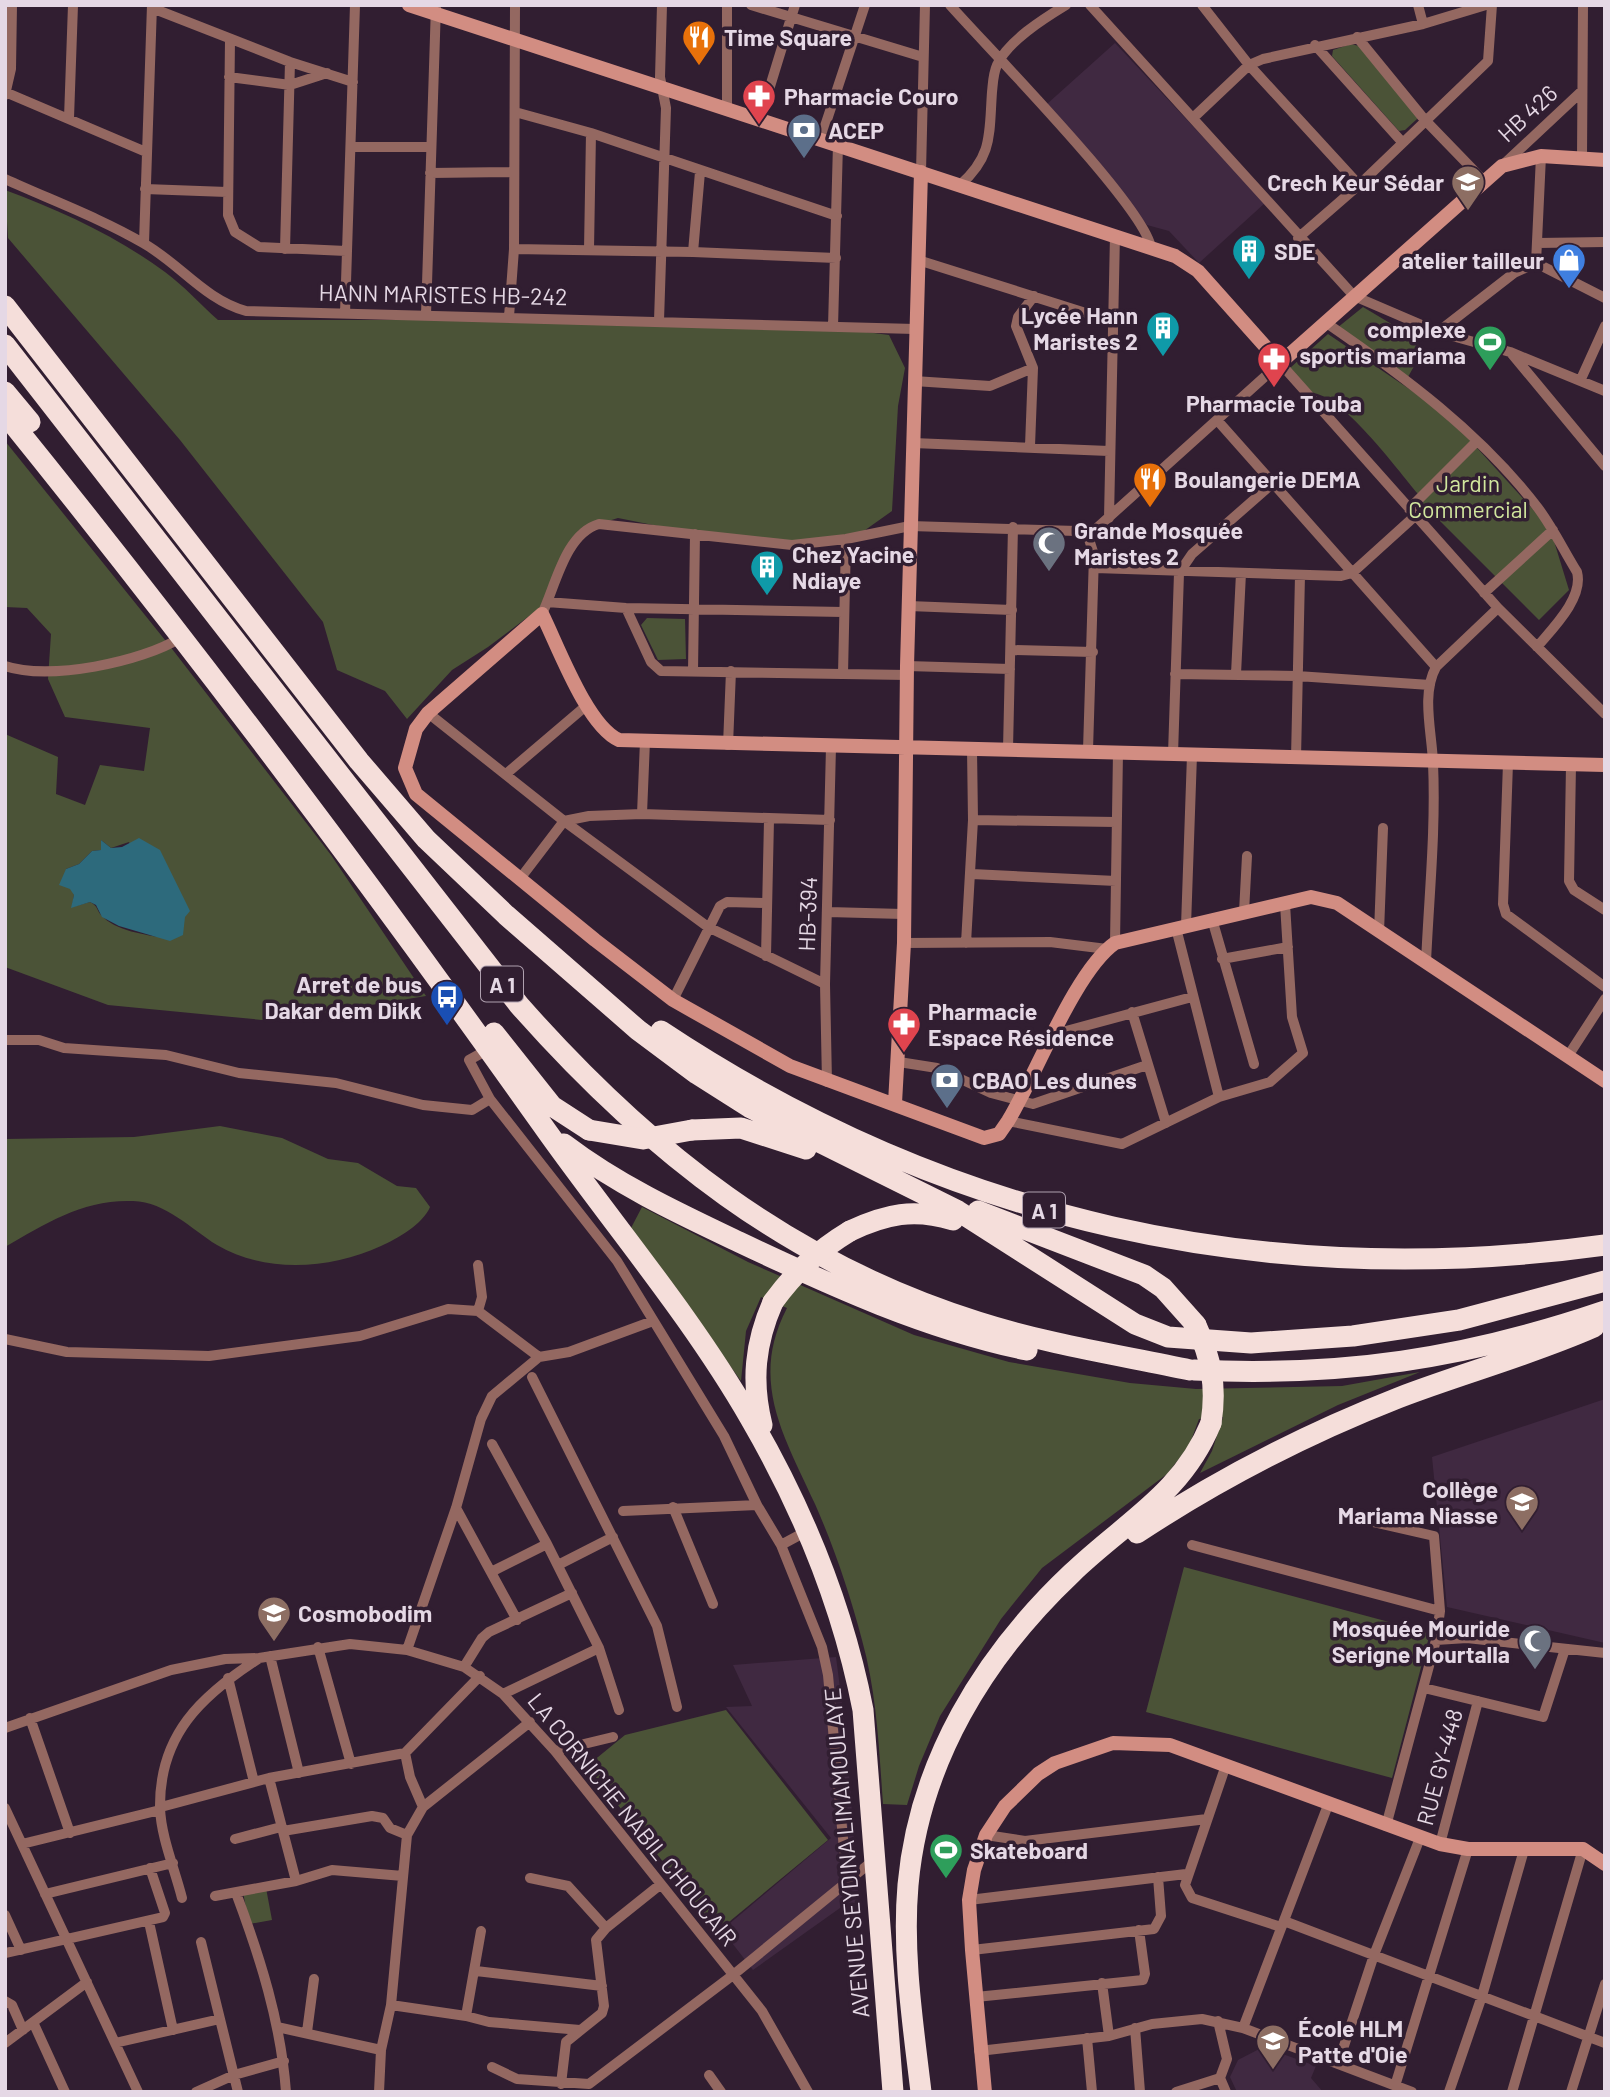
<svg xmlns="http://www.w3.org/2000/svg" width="1610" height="2097" viewBox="0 0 1610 2097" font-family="Barlow,sans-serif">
<rect width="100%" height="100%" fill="#311e31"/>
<!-- built -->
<path fill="#402941" d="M1115,43L1265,203L1199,263L1169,231L1147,225L1047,104Z
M1605,1399V1643L1447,1607L1432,1457Z
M836,1657L846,1734L859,1905L840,1908L753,1970L722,1930L831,1838L726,1707L752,1706L733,1665Z
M1263,2047L1316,2066L1311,2078L1323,2092H1237L1230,2077L1238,2060Z"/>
<!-- green -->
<path fill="#4b5337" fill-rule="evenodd" d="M1351,44L1359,46L1417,114V119L1405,130L1399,131L1332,56L1333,50Z
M5,190C62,211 116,236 165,272C184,286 200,304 218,320H432L843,329L889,335L905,368L898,406L892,511L861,533L806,542L673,529L618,518L579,530L541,607L488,647L452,670L407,719L385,691L337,670L323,622L180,440L8,238Z
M1363,307L1415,338L1419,346L1415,356L1418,359L1408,377L1337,328Z
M1328,334L1424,399L1468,438L1550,528L1569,590L1539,620L1423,504L1418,494C1397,469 1341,393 1311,393L1290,368Z
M5,441L169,645L331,855L426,996L273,1021L108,1005L5,967V734L58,757L56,794L85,805L100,765L144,771L150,728L65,717L48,679L51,634L27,608L5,607ZM101,840L111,848L129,842L166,938C146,935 115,931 101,915C96,909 98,906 90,902L72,907L74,895L66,869L79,864L92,851L102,850Z
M647,618L685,619L686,659L658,660L641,625Z
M220,1126L282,1138L328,1159L358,1163L397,1186L416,1188L430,1207C423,1224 397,1239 381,1246C331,1269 266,1274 217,1245C191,1229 166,1202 133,1201C84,1199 46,1223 5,1247V1139L134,1137Z
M642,1207L748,1262L914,1335L1009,1362L1130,1383L1196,1389L1342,1386L1420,1372L1338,1405L1200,1473L1212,1451L1223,1417L1199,1419L1189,1446L1167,1474L1042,1568L1001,1619L940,1716L919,1766L907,1805L883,1804C879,1749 877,1694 862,1640C850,1594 834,1547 815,1504C784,1436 749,1381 787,1308L761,1297L746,1331L741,1381L631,1228Z
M1184,1567L1430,1633L1392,1778L1146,1712Z
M726,1710L828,1840L718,1931L587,1766L625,1735Z
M266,1888L272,1920L249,1924L243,1892Z"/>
<!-- water -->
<path fill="#2d6a7c" d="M139,838L160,850L190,911L185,917L183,935L170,941L119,926L102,917L96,905L90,902L71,908L74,895L70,889L59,885L66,869L79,864L92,851L101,850V840L111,848L122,847Z"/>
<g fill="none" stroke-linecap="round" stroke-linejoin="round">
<!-- street -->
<path stroke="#946861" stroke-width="10" d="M751,5L923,57
M950,5C986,46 1146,208 1151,248
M1090,5L1354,296L1438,332L1510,352L1605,391
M1202,5L1249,65L1359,185
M1418,5L1423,24
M152,8L290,62L353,82
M1357,37L1424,119L1484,181
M230,39L228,215L235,232L259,247L346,251
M1315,45L1402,142
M229,77L290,85L327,73
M5,92L146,152
M5,95L11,69L12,5
M727,108V5
M515,112L591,133L837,216
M69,118L73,5
M1193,118L1249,65L1263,59L1423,24L1486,5
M760,119L795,5
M821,138L865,5
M352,147H431
M1582,158L1583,5
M1504,164L1582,91
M921,172L925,5
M430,173L513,172
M5,179C51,200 100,218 143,243C179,263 205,300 246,311L915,329
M960,185C993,156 989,134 992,92C993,83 993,74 997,65C1008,41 1043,19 1066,5
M145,189L227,192
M1298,238L1359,185L1488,61L1492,5
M144,243L152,5
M1538,243L1605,242
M285,249L290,62
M514,249L693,252L836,258
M589,249L591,133
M693,252L700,172
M918,260L1111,321
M1536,263L1541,156
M345,313L355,5
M426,315L436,5
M509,317L514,249L515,5
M659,321L666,108L660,77L662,5
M1325,322C1402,375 1481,433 1538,508C1553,528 1564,551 1577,572C1584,598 1552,629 1537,647
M833,327L838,144
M1438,332L1514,273L1536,263L1605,298
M1512,354L1605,466
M1581,379L1605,326
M914,381L990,386L1033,368
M1217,420L1436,667
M913,443L1109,451
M1030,446L1033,368L1016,326L1018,317L1034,296
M1409,509L1476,442
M1109,518L1115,235
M1088,536L1280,363L1498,608L1605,714
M1095,568L1341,576L1352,573L1415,516
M1484,593L1553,530
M547,602L626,608L843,612
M909,606L1012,610
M626,608L651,662L661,671L907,675
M542,614C556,585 565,534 599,524L792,545L846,539L910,526L1077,531L1088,536L1094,555L1088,750
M1011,650L1093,652
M5,666C49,681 142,662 180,638
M907,666L1010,669
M693,671L695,534
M843,674L846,539
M1175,674L1297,676L1430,685
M1236,674L1241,573
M428,713L564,821L708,927L825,984
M728,745L731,671
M1008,749L1013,527
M1173,754L1179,573L1192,554L1273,483
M1296,758L1300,575
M1508,763L1503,904L1506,914L1605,987
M1571,765L1569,881L1574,890L1605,910
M506,774L587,705
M642,814L645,741
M973,820L1116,822
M972,874L1116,881
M519,880L564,821L589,816L642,814L830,820
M828,912L903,914
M1244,912L1247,856
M1212,919L1254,1064
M1186,926L1192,755
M1176,928L1219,1097
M1379,932L1383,828
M904,943L1050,942L1107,949
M966,943L973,820L972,749
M1115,943L1118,752
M766,956L769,820
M1222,959L1288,947
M1426,962C1429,896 1436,829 1433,763C1432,733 1421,694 1436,667L1498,608
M673,1000L720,906L727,902L765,903
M1132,1012L1166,1123
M1055,1034L1192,997
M5,1040H39L64,1048L166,1055L239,1073L336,1083L423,1105L472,1110L490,1099
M489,1049L469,1060L490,1099L617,1261L724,1436L757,1505L781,1545L822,1647L828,1675L847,1882
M1568,1056L1605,999
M899,1062L937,1068L991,1093L1033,1104L1147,1065
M827,1082L825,984L831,747
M1008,1121L1122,1144L1219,1097L1270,1082L1303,1053L1292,1017L1285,904
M478,1265L482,1297L478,1311L539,1357L569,1352L653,1321
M5,1339L67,1352L209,1356L360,1336L448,1309L478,1311
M532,1377L657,1626L677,1707
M492,1444L547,1544L599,1648
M673,1507L713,1604
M456,1508L517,1620
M623,1511L757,1505
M1347,1516L1434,1536L1440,1611L1436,1640L1386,1826
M781,1545L807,1531
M1192,1545L1440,1611
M558,1565L613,1537
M493,1571L547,1544
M1436,1640L1467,1638L1605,1653
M318,1647L351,1764
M407,1650L456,1508L481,1419L492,1396L539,1357
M270,1656L299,1773
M464,1667L482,1638L489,1632L572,1593
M228,1678L254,1782
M1424,1688L1543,1717L1565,1649
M503,1694L599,1648L619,1710
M30,1718L70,1833
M5,1728L171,1670L225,1659L259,1658L350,1644L407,1650L464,1667L503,1694L555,1751L762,2011L808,2092
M555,1751L613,1737
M405,1753L410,1777L423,1807
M1226,1765L1185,1885L1192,1898L1281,1927
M269,1778L296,1881
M161,1807L269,1778L405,1753L480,1676
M5,1808L138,2092
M283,1831L372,1816L383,1818L390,1828L407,1835
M986,1835L1025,1841L1207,1819
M235,1839L281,1827
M22,1844L160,1810
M1440,1844L1478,1701
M530,1878L568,1886L606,1928
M236,1893C260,1957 281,2023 286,2092
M45,1894L173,1863
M215,1896L296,1881L332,1870L403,1876
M182,1898C175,1870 161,1837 160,1808C159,1735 201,1696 258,1659
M969,1900L1186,1874
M5,1915L21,1950
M1284,1921L1605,2043
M149,1922L173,2030
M201,1942L238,2092
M972,1950L1154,1929L1161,1916L1158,1877
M5,1953L163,1917L165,1913L150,1868
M476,1971L602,1986
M1102,1983L1109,2036
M976,1997L1143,1980L1145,1974L1139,1930
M5,2001L12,2005L23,2030
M391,2005L466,2016L481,1931
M466,2016L489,2022L580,2030
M33,2022L65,2092
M277,2027L381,2050
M1135,2028L1140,2092
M1243,2028L1328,1805
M307,2032L314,1979
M1087,2038L1092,2092
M5,2043L87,1982
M115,2043L220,2019
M979,2051L1109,2036L1152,2024L1202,2019L1243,2028L1412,2092
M1338,2064L1374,1955L1420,1838
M492,2067L517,2079L589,2084L733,1975L875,1859
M709,2075L721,2092
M1220,2078L1226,2092
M561,2084L566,2042L602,2013L604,2006L596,1940L606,1928L661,1884
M1395,2086L1468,1849
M196,2092L234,2075L284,2061
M379,2092L381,2050L391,2005L407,1835L423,1807L530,1722
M1176,2092L1220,2078L1227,2059L1218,2021
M1449,2092L1482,1996L1524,1850
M1512,2092L1583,1849
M1571,2092L1605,1984"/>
<!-- secondary -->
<path stroke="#d28d82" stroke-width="14" d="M409,5L1175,256L1198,271L1280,363L1502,166L1541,156L1605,160
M1605,765L619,740C587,726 558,646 542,614L428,713L416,729L405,768L416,794L595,940L673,1000L790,1066L984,1138L999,1134L1008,1121C1036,1075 1075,971 1115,943L1311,897L1337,903L1605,1081
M895,1103L904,943L907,666L921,172
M985,2092L972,1950L969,1900L974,1870L986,1835L1005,1806L1038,1774L1055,1763L1113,1743L1170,1745L1440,1844L1468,1849H1583L1605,1864"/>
<!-- highway -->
<path stroke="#f5deda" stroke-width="21" d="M5,306L359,761L426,839L506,915L638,1030L697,1074L749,1107L958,1211L1135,1324L1168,1337L1251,1343L1353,1336L1459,1320L1605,1281
M5,345L519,1005C648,1151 790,1263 978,1322C1047,1344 1119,1355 1190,1370
M5,392L30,422
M5,414C191,644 370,882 541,1123C610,1221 690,1314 750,1418C803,1509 843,1607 863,1710L893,2092
M661,1031C947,1221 1265,1292 1605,1245
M494,1033L552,1106L589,1130
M692,1130L741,1128L806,1149
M564,1144C618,1185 678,1213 739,1242C832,1286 926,1329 1027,1350
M978,1211L1144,1275L1163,1288L1196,1325
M850,1231C886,1214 914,1208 953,1220
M1194,1370C1342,1377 1464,1359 1605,1311
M762,1425C751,1381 755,1343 773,1302
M1137,1533C1219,1479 1306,1434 1398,1398C1463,1373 1531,1355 1594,1327
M921,2092C913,2024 902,1954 908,1885C919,1762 984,1656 1072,1573C1125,1522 1182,1494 1211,1423"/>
<!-- highway-bridge -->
<path stroke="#f5deda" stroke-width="21" d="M589,1130L643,1139L692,1130
M773,1302C795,1272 817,1251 850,1231
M1196,1325C1211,1358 1217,1386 1211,1423"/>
</g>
<!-- icons -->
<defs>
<g id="restaurant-pin" transform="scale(1.75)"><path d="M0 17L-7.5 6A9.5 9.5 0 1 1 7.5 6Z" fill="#e8710a" stroke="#311e31"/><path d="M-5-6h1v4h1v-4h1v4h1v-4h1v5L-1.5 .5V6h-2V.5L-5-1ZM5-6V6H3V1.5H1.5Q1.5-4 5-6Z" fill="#fff"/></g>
<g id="pharmacy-pin" transform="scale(1.75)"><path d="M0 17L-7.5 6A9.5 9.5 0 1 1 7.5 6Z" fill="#e0444e" stroke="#311e31"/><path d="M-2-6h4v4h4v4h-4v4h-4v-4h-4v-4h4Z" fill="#fff"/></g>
<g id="bank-pin" transform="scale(1.75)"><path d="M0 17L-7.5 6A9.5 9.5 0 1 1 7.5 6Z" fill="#5c6f8a" stroke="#311e31"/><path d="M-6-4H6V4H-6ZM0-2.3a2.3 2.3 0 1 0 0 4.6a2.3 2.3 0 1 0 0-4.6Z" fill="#fff"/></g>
<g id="school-pin" transform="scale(1.75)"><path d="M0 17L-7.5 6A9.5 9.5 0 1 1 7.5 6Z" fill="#8d6e63" stroke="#311e31"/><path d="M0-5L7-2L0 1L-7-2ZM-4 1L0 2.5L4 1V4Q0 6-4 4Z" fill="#fff"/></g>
<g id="building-pin" transform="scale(1.75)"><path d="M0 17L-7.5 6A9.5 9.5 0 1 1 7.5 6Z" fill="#0f9aa8" stroke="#311e31"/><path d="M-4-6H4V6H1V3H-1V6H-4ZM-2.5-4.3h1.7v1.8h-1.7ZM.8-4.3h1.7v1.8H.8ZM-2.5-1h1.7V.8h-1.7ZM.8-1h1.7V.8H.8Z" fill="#fff"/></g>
<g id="shop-pin" transform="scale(1.75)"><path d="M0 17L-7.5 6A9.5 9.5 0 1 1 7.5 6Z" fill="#3f7fe0" stroke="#311e31"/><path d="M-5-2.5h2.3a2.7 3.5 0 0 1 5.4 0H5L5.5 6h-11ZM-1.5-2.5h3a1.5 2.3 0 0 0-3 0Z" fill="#fff"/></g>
<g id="stadium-pin" transform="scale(1.75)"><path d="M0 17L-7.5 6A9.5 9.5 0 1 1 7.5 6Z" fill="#2e9e5b" stroke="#311e31"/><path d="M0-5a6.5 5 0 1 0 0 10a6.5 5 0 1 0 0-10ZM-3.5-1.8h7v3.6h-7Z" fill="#fff"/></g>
<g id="mosque-pin" transform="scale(1.75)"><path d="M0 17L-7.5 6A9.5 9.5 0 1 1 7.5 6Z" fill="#6b7280" stroke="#311e31"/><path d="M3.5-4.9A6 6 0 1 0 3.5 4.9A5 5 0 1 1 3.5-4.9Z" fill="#fff"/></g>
<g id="bus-pin" transform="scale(1.75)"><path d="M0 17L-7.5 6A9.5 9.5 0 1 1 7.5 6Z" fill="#1a4fb4" stroke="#311e31"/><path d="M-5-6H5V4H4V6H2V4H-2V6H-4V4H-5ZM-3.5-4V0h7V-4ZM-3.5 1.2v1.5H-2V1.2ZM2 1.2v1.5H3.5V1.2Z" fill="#fff"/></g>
</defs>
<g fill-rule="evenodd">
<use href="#restaurant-pin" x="699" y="37"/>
<use href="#pharmacy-pin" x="759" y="96"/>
<use href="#bank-pin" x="804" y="130"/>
<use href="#school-pin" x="1468" y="182"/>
<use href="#building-pin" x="1249" y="251"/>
<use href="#shop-pin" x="1569" y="260"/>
<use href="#building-pin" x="1163" y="328"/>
<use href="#stadium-pin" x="1490" y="342"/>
<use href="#pharmacy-pin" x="1274" y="359"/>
<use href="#restaurant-pin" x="1150" y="479"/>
<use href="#mosque-pin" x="1049" y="543"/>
<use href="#building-pin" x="767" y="567"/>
<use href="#bus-pin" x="447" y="997"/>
<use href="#pharmacy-pin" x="904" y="1024"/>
<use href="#bank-pin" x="947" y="1080"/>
<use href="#school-pin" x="1522" y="1502"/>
<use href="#school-pin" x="274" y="1613"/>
<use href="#mosque-pin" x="1535" y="1641"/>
<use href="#stadium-pin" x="946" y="1850"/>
<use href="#school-pin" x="1273" y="2041"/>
</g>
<g text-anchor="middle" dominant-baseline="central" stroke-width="7" stroke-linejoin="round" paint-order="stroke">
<!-- shield labels -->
<g fill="#311e31" stroke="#afa0af" stroke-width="2">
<rect x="481" y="966.5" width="42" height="35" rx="5"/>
<rect x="1023" y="1192.5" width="42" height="35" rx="5"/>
</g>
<g font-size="21" font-weight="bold" fill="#e5d8e5">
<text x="502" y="984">A 1</text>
<text x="1044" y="1210">A 1</text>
</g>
<!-- poi labels -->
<g font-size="23" font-weight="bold" fill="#e5d8e5" stroke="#311e31" text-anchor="start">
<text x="724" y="37">Time Square</text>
<text x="784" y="96">Pharmacie Couro</text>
<text x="828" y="130">ACEP</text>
<text x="1444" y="182" text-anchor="end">Crech Keur Sédar</text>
<text x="1274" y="251">SDE</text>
<text x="1544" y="260" text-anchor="end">atelier tailleur</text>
<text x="1138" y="315" text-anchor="end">Lycée Hann<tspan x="1138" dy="26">Maristes 2</tspan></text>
<text x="1466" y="329" text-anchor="end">complexe<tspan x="1466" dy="26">sportis mariama</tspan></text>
<text x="1274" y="403" text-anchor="middle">Pharmacie Touba</text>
<text x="1174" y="479">Boulangerie DEMA</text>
<text x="1074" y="530">Grande Mosquée<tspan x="1074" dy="26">Maristes 2</tspan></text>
<text x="792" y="554">Chez Yacine<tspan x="792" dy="26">Ndiaye</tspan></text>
<text x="422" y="984" text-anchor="end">Arret de bus<tspan x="422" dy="26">Dakar dem Dikk</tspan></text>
<text x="928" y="1011">Pharmacie<tspan x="928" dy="26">Espace Résidence</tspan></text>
<text x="972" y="1080">CBAO Les dunes</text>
<text x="1498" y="1489" text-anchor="end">Collège<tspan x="1498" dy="26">Mariama Niasse</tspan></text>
<text x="298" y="1613">Cosmobodim</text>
<text x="1510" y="1628" text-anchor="end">Mosquée Mouride<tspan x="1510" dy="26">Serigne Mourtalla</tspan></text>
<text x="970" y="1850">Skateboard</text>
<text x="1298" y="2028">École HLM<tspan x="1298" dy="26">Patte d'Oie</tspan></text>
</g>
<!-- street labels -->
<g font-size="23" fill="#e5d8e5" stroke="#311e31">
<text transform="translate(1527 113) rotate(-43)">HB 426</text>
<text transform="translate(443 294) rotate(1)">HANN MARISTES HB-242</text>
<text transform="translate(807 914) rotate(-88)">HB-394</text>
<text transform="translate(1439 1767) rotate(-75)">RUE GY-448</text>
<text transform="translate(633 1819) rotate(51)">LA CORNICHE NABIL CHOUCAIR</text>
<text transform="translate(846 1853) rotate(-95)">AVENUE SEYDINA LIMAMOULAYE</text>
</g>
<!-- park labels -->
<g font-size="23" fill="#d2e79e" stroke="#311e31">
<text x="1468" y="483">Jardin<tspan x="1468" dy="26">Commercial</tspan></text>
</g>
</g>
<!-- border -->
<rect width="1610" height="2097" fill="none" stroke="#e5d8e5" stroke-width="14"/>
</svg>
